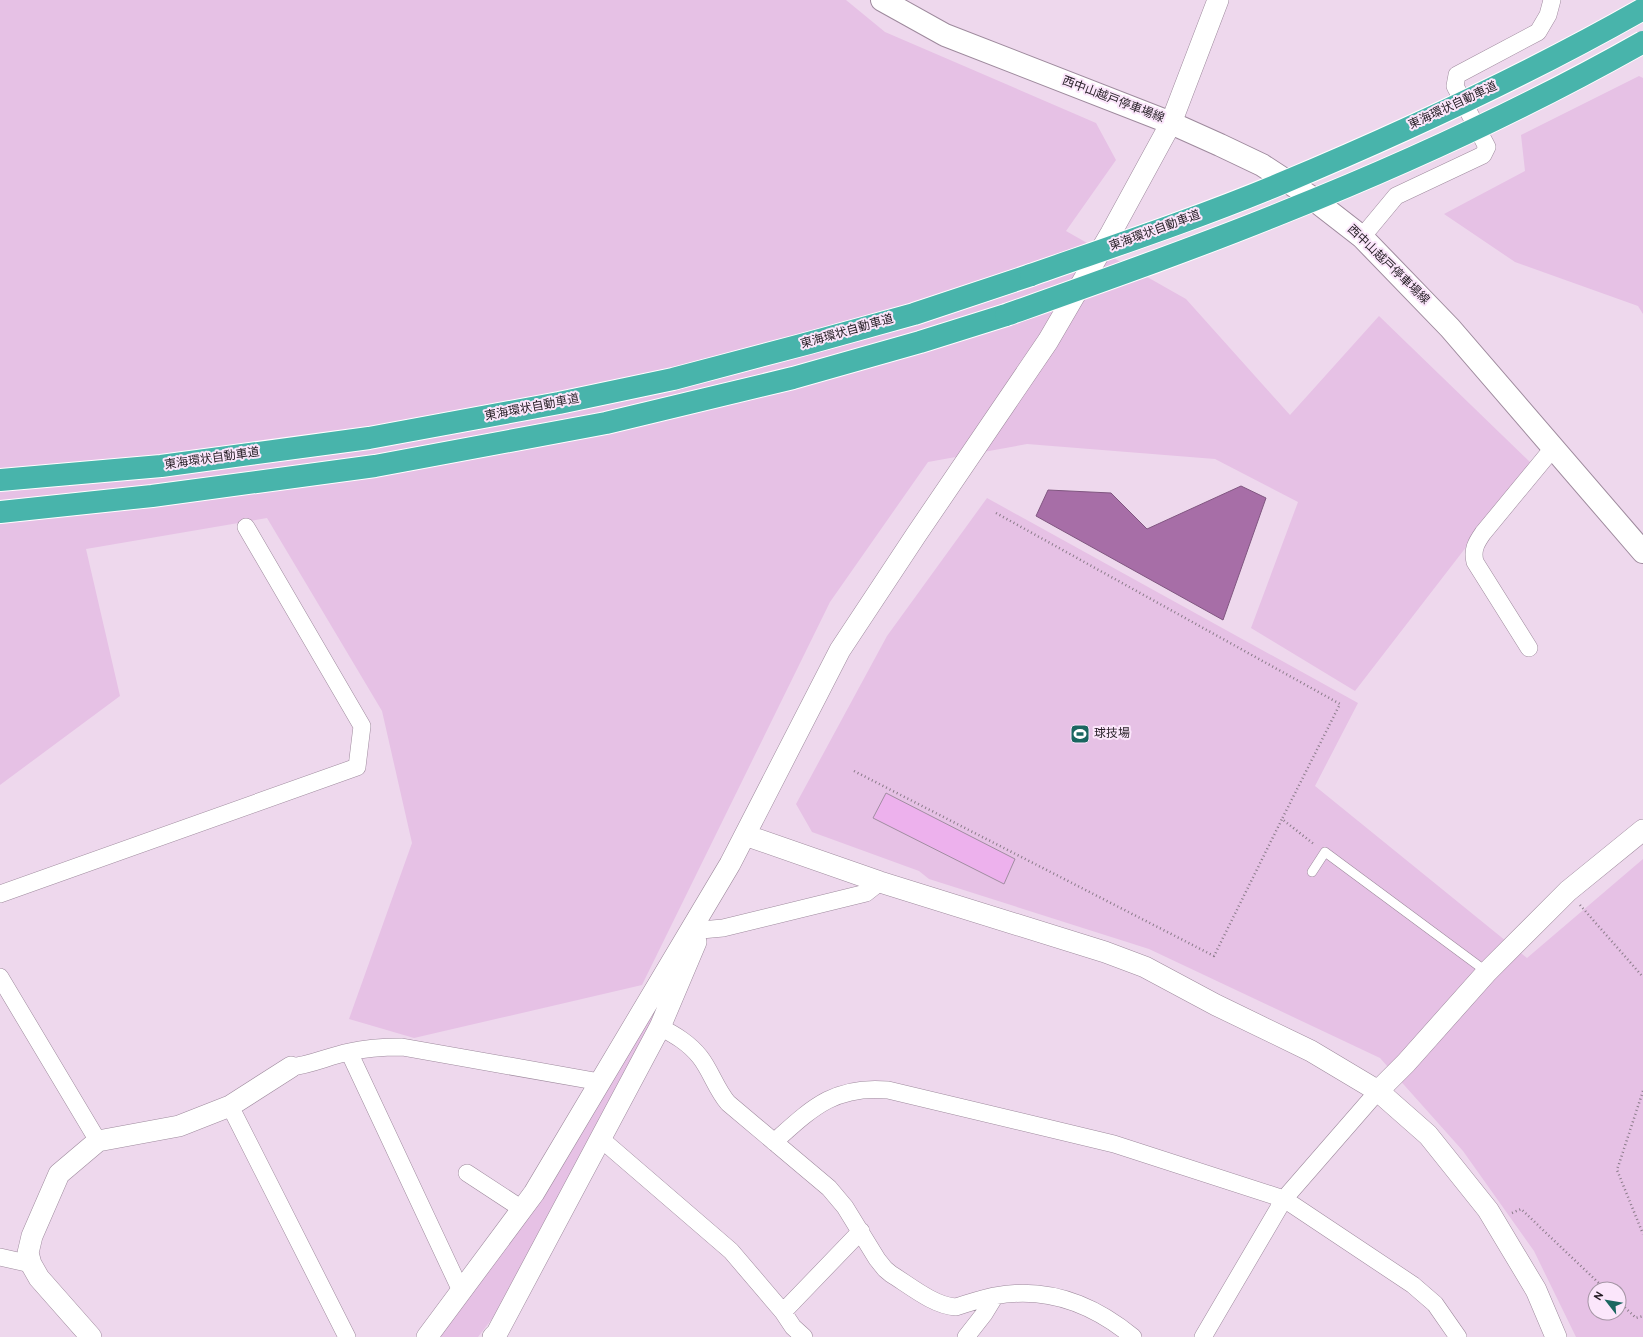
<svg xmlns="http://www.w3.org/2000/svg" width="1643" height="1337" viewBox="0 0 1643 1337" font-family="Overpass,'Noto Sans JP',sans-serif">
<rect width="100%" height="100%" fill="#eed8ed"/>
<path fill="#e6c1e5" fill-rule="evenodd" d="M 0,0 L 846,0 L 885,32 L 1096,123 L 1116,160 L 1066,231 L 1186,299 L 1290,415 L 1379,316 L 1531,463 L 1355,691 L 1251,628 L 1298,502 L 1215,459 L 1027,444 L 928,462 L 830,602 L 642,985 L 414,1038 L 349,1019 L 412,843 L 382,711 L 267,518 L 86,549 L 120,696 L 0,785 Z
M 1639,76 L 1643,78 L 1643,314 L 1638,306 L 1515,262 L 1444,214 L 1525,171 L 1521,135 Z
M 987,498 L 1358,703 L 1315,786 L 1527,958 L 1643,859 L 1643,1337 L 1576,1337 L 1534,1251 L 1463,1151 L 1380,1058 L 1149,949 L 929,879 L 919,871 L 812,832 L 796,804 L 887,636 ZM 1595,1289 L 1619,1289 L 1619,1313 L 1595,1313 Z
M 682,958 L 638,1049 L 495,1315 L 478,1337 L 435,1337 L 486,1270 L 570,1154 L 632,1043 Z"/>
<path fill="#a76ea7" stroke="#805680" d="M 1241,486 L 1266,498 L 1223,620 L 1036,516 L 1048,490 L 1111,493 L 1147,529 Z"/>
<path fill="#edb1ed" stroke="#a18da1" d="M 886,793 L 1015,859 L 1004,884 L 873,818 Z"/>
<g fill="none" stroke-linecap="round" stroke-linejoin="round">
<g stroke="#9e8a9d" stroke-width="10">
<path id="service" d="M 1312,872 L 1325,852 L 1487,972"/>
</g>
<g stroke="#9e8a9d" stroke-width="18">
<path id="minor" d="M 1362,237 L 1396,196 L 1483,155 L 1487,147 L 1455,86 L 1457,75 L 1538,32 L 1548,15 L 1552,0
M 1529,648 L 1475,562 C 1472,550 1476,543 1483,533 L 1554,447
M 0,894 L 357,767 L 362,726 L 246,527
M 701,930 L 723,928 L 866,893 L 880,882
M 0,977 L 98,1141
M 660,1027 C 675,1035 689,1043 700,1057 C 711,1071 716,1089 728,1103 L 829,1188 L 845,1207 L 877,1259 L 885,1269 L 891,1274 C 909,1285 934,1306 956,1307 C 968,1303 981,1299 994,1296 C 1047,1286 1093,1304 1133,1337
M 349,1052 L 461,1291
M 291,1067 C 311,1065 329,1056 349,1052 C 366,1048 384,1047 402,1047 L 600,1082
M 230,1106 L 347,1337
M 601,1139 L 731,1251 L 783,1312 L 793,1327 L 804,1337
M 774,1142 C 811,1109 834,1085 888,1090 L 1114,1144 L 1284,1199 L 1413,1285 L 1435,1304 L 1458,1337
M 467,1173 L 522,1209
M 0,1257 L 31,1264
M 783,1312 L 861,1231
M 966,1337 L 984,1314 L 995,1296
M 1203,1337 L 1284,1199 L 1378,1091"/>
</g>
<g stroke="#9e8a9d" stroke-width="22">
<path id="tertiary" d="M 745,835 L 880,882 L 1105,952 L 1145,967 L 1216,1005 L 1311,1051 L 1378,1091 L 1428,1135 L 1488,1210 L 1536,1290 L 1556,1337
M 1378,1091 L 1406,1063 L 1487,972 L 1568,891 L 1643,830
M 91,1337 L 39,1278 L 31,1264 L 28,1253 L 32,1236 L 59,1174 L 98,1141 L 179,1126 L 230,1106 L 291,1067
M 427,1337 L 534,1193 L 730,864 L 840,650 L 916,535 L 1048,341 L 1111,233 L 1171,123 L 1218,0
M 493,1337 L 497,1333 L 660,1027 L 696,942"/>
</g>
<g stroke="#9e8a9d" stroke-width="24">
<path id="secondary" d="M 882,0 L 945,35 L 1171,123 L 1220,145 L 1262,165 L 1308,195 L 1362,237 L 1450,328 L 1643,552"/>
</g>
<g stroke="#fff" stroke-width="24">
<path id="motorway" d="M 0,480 L 161,466 L 369,438 L 559,403 L 673,379 L 809,343 L 914,314 L 1031,275
M 0,512 L 152,496 L 375,466 L 606,423 L 793,378 L 920,342 L 1006,315"/>
</g>
<path stroke="#8a7b89" stroke-width="2.5" stroke-dasharray="1 3" stroke-linecap="butt" d="M 996,513 L 1340,704 L 1282,819
M 854,771 L 1214,956 L 1282,819 L 1315,845
M 1580,905 L 1643,977
M 1643,1091 L 1617,1170 L 1643,1234
M 1512,1213 L 1521,1209 L 1605,1289
M 1619,1302 L 1636,1318 L 1643,1316"/>
<use href="#service" stroke="#fff" stroke-width="9"/>
<use href="#minor" stroke="#fff" stroke-width="17"/>
<use href="#tertiary" stroke="#fff" stroke-width="21"/>
<use href="#secondary" stroke="#fff" stroke-width="22"/>
<use href="#motorway" stroke="#48b4ab" stroke-width="22"/>
<g stroke="#fff" stroke-width="24" stroke-linecap="butt">
<path id="motorway-bridge" d="M 1031,275 C 1114,246 1198,218 1280,184 C 1404,132 1527,75 1643,9
M 1006,315 C 1099,282 1193,249 1284,212 C 1407,163 1528,107 1643,42"/>
</g>
<use href="#motorway-bridge" stroke="#48b4ab" stroke-width="22"/>
</g>
<defs>
<g id="stadium-square" transform="scale(1)"><rect x="-9" y="-9" width="18" height="18" rx="4" fill="#1a6660" stroke="#fbe6fb"/><path d="M0-5a6.5 5 0 1 0 0 10a6.5 5 0 1 0 0-10ZM-3.5-1.8h7v3.6h-7Z" fill="#fff"/></g>
</defs>
<g fill-rule="evenodd">
<use href="#stadium-square" x="1080" y="734"/>
</g>
<g text-anchor="middle" dominant-baseline="central" stroke-width="4" stroke-linejoin="round" paint-order="stroke">
<g font-size="12" fill="#241d24" stroke="#fbe6fb">
<text transform="translate(1113 100) rotate(21)">西中山越戸停車場線</text>
<text transform="translate(1453 106) rotate(-25)">東海環状自動車道</text>
<text transform="translate(1155 231) rotate(-20)">東海環状自動車道</text>
<text transform="translate(1388 265) rotate(44)">西中山越戸停車場線</text>
<text transform="translate(847 332) rotate(-16)">東海環状自動車道</text>
<text transform="translate(532 408) rotate(-11)">東海環状自動車道</text>
<text transform="translate(212 459) rotate(-8)">東海環状自動車道</text>
</g>
<g font-size="12" fill="#241d24" stroke="#fbe6fb" text-anchor="start">
<text x="1094" y="734">球技場</text>
</g>
</g>
<g transform="translate(1607 1301) rotate(301)"><circle r="19" fill="#fbe6fb" stroke="#a596a5"/>
<path d="M0-3L7 15L0 10L-7 15Z" fill="#1a6660"/>
<text y="-6" font-size="11" font-weight="bold" text-anchor="middle" fill="#241d24">N</text>
</g>
</svg>
